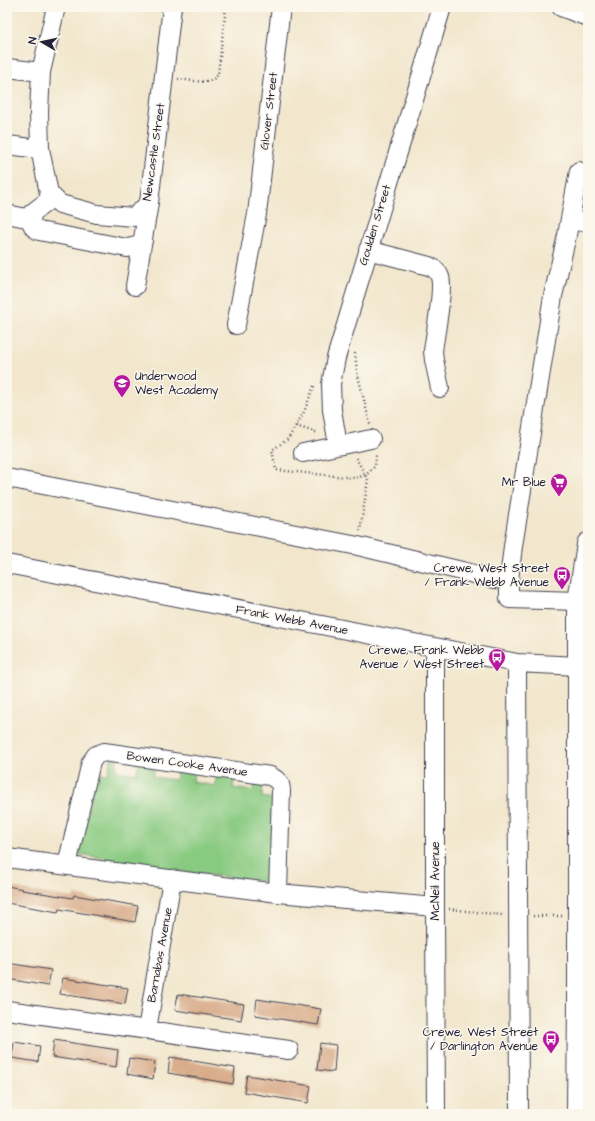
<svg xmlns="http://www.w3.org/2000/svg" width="595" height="1121" viewBox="0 0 595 1121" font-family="'Architects Daughter',sans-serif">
<rect width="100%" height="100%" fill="#fbf7ec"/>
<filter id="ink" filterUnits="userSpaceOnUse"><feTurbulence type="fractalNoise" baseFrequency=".025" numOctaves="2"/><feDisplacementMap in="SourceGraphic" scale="8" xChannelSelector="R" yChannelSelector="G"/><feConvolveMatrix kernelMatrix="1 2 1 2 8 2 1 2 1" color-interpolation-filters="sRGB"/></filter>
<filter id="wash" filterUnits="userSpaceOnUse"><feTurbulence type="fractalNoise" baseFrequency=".012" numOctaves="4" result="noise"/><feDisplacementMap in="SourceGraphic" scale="16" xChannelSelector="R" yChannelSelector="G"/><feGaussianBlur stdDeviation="0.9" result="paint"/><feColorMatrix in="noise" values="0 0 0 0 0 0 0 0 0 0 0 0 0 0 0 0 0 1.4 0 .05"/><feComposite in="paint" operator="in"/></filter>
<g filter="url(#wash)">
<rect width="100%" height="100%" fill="#f2e7cd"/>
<path fill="#89ca81" stroke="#56765e" d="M 111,758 L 117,759 L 116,771 L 136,774 L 139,762 L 155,765 L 153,777 L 175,780 L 177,767 L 194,769 L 193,782 L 215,786 L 217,773 L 235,775 L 233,788 L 253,791 L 256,778 L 263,780 L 262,797 L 274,799 L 274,883 L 169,870 L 79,854 L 96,773 L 108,774 Z"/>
<g id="blocks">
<path fill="#d7a986" d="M 7,886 L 23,889 L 22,890 L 73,898 L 74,895 L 138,906 L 135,922 L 59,909 L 58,912 L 7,903 Z
M 7,963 L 51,970 L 48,986 L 7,979 Z
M 63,978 L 128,988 L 125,1004 L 60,994 Z
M 178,994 L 244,1004 L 241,1020 L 175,1010 Z
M 257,999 L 321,1009 L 318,1025 L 255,1015 Z
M 54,1040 L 118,1050 L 116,1067 L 52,1057 Z
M 14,1042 L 40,1046 L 38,1062 L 12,1058 Z
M 320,1043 L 336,1045 L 334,1072 L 317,1070 Z
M 170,1057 L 235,1068 L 233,1084 L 168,1073 Z
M 129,1058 L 155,1062 L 153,1079 L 127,1074 Z
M 247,1075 L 311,1086 L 308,1103 L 244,1092 Z"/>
</g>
</g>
<g filter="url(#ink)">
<use href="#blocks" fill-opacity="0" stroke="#414051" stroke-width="1"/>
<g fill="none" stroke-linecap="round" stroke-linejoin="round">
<g stroke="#414051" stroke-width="20">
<path id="minor" d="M 56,7 L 41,72 L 39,112 L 40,149 L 49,193 L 60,204 L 97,214 L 134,217 L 149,203 L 172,7
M 561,7 L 588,17
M 7,68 L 41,72
M 7,145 L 40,149
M 579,171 L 567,235 L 553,296 L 513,546 L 509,580 L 509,599 L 579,601
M 53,197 L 32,213 L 31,222 L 34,228 L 39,231 L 127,248 L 137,246 L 143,241
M 7,214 L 31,219
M 570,220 L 588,223
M 368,250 L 429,266 C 434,268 438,271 440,277 C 444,289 435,335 433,351 L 434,360 L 440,388
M 135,286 L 149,203
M 236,325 L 257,214 L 281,7
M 338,445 L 332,410 L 331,384 L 336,358 L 442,7
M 303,453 L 371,439
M 7,478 L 358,546 L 495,579 L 509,580
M 7,564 L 517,663 L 579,666
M 435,647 L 435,907 L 436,1114
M 517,663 L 519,1114
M 7,858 L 278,893 L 435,907
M 67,865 L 91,762 L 96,755 L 104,752 L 270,776 C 278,780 281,783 281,791 L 278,893
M 7,1010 L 289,1050
M 147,1030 L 172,879"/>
</g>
<g stroke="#414051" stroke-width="24">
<path id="major" d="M 578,1114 L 579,999 L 579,601 L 588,544"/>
</g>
<path stroke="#414051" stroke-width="2.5" stroke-dasharray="1 3" stroke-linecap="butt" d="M 178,79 C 190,80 212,86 218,74 L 226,7
M 355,353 L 357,372 L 370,424
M 314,386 L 304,412 L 288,439 L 272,450 L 276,470 L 356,478 L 366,475 L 375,466 L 376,454
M 296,426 L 318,433
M 356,458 L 368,480 L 360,531
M 586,527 L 588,515
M 449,909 L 502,915
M 533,916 L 562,916"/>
<use href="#minor" stroke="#fff" stroke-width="18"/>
<use href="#major" stroke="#fff" stroke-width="22"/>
</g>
</g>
<defs>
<g id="school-pin" transform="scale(0.9)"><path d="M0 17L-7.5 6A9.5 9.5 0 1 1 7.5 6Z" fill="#b5179e" stroke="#fbf7ec"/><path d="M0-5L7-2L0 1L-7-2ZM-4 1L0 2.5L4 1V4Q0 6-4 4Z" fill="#fff"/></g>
<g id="supermarket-pin" transform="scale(0.9)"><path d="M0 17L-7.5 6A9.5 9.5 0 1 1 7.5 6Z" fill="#b5179e" stroke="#fbf7ec"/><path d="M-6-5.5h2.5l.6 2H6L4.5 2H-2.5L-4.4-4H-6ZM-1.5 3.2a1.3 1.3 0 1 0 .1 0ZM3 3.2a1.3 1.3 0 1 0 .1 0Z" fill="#fff"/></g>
<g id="bus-pin" transform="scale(0.9)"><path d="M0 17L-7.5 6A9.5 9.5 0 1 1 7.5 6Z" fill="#b5179e" stroke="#fbf7ec"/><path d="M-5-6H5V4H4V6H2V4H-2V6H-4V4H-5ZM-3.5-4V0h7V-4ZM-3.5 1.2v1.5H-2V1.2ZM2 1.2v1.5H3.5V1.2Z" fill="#fff"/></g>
</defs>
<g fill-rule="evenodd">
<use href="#school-pin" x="122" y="383"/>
<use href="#supermarket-pin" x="559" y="482"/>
<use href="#bus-pin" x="562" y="575"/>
<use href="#bus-pin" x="497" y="657"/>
<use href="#bus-pin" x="551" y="1039"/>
</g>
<g text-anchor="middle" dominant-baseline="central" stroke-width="3" stroke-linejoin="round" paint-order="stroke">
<g font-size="12" fill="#22223b" stroke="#fbf7ec">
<text transform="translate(269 111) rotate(-83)">Glover Street</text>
<text transform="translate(154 152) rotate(-82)">Newcastle Street</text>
<text transform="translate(375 225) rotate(-73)">Goulden Street</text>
<text transform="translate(292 620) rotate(11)">Frank Webb Avenue</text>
<text transform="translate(187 764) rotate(8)">Bowen Cooke Avenue</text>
<text transform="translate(435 881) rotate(-90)">McNeil Avenue</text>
<text transform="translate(160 955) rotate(-80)">Barnabas Avenue</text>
</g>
<g font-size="12" fill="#22223b" stroke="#fbf7ec" text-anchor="end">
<text x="135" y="376" text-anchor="start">Underwood<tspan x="135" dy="14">West Academy</tspan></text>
<text x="546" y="482">Mr Blue</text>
<text x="549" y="568">Crewe, West Street<tspan x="549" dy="14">/ Frank Webb Avenue</tspan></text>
<text x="484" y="650">Crewe, Frank Webb<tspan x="484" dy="14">Avenue / West Street</tspan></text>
<text x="538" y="1032">Crewe, West Street<tspan x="538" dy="14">/ Darlington Avenue</tspan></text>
</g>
</g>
<rect width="595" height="1121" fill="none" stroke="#fbf7ec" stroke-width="24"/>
<g transform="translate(42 42) rotate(279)" stroke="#fbf7ec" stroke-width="3" paint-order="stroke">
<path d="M0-3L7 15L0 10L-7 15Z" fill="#22223b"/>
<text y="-6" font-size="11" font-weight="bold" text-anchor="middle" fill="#22223b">N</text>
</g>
</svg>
